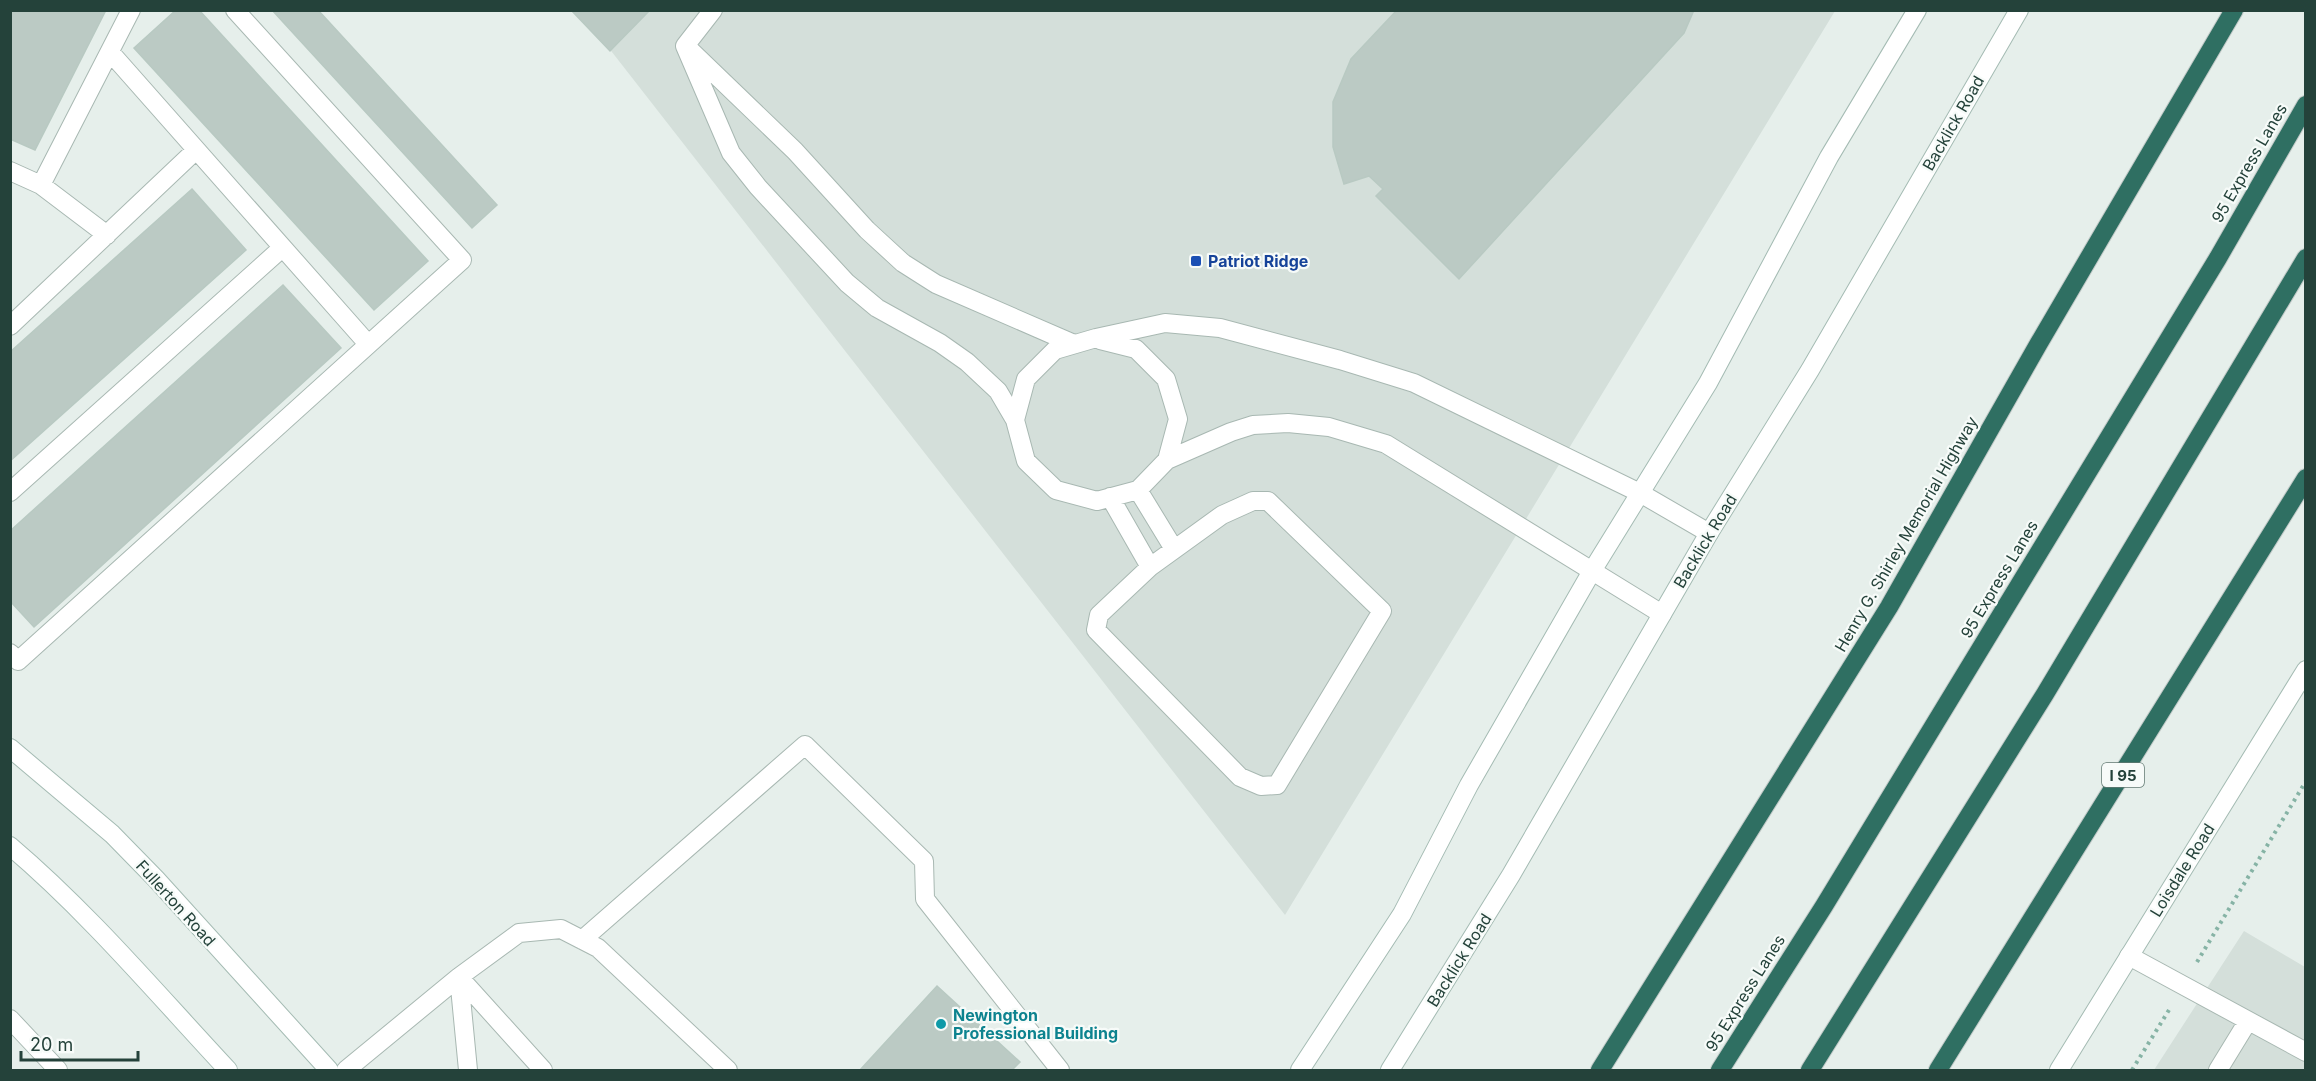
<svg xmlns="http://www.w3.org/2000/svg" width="2316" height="1081" viewBox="0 0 2316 1081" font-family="Inter,sans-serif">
<rect width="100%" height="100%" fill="#e6efeb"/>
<path fill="#d4dfda" d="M 580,11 L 1835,11 L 1285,915 Z
M 2244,931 L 2305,967 L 2305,1070 L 2154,1070 Z"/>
<path fill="#bbcac4" stroke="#b8c9c2" stroke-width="1.5" d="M 10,10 L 106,10 L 35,150 L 10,139 Z
M 176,10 L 199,10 L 428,261 L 374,310 L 134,48 Z
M 272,10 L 318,10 L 497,205 L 472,228 Z
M 571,10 L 650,10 L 610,51 Z
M 1397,10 L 1694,10 L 1684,33 L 1459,279 L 1376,196 L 1383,189 L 1369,176 L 1344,184 L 1333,147 L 1333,102 L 1351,59 Z
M 192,189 L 246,250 L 10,461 L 10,352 Z
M 283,285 L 341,348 L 34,627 L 10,601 L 10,531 Z
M 937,986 L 1020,1062 L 1012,1070 L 860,1070 Z"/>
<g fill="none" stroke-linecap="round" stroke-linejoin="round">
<g stroke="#a8b8b2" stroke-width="20">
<path id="lane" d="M 685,46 L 731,153 L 758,187 L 847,283 L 877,308 L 940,343 L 967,362 L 998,391 L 1015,420
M 685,46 L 713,10
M 691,51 L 795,151 L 867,230 L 903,263 L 936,284 L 1074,344
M 110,52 L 368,344
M 10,171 L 41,185 L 107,235
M 41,185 L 131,10
M 10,326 L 196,150
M 1100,340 L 1136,349 L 1166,379 L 1178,419 L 1167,460
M 1138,490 L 1174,549
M 10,492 L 282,248
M 1110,497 L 1150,567
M 1253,501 L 1268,501 L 1382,611 L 1277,785 L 1261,786 L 1240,777 L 1096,630 L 1099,615 L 1150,567 L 1222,515 Z
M 1662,614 L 1386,444 L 1329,427 L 1288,423 L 1253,425 L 1231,432 L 1167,460 L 1138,490 L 1097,501 L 1056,490 L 1026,461 L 1015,420 L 1026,379 L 1055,350 L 1096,338 L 1165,323 L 1220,328 L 1340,360 L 1414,383 L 1640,493 L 1709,533
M 10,653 L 18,661 L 462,260 L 235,10
M 582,940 L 805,745 L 924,861 L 925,899 L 1060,1070
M 2129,956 L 2306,1052
M 459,977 L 543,1070
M 459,977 L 468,1070
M 10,1019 L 58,1070
M 346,1070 L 459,977 L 519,933 L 561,929 L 598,948 L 728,1070
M 2218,1070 L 2248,1021"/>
</g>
<g stroke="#a4bbb3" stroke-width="20">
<path id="secondary" d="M 10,748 L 112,834 L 156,879 L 329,1070
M 10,846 C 90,914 157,994 228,1070
M 1300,1070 L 1402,914 L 1469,785 L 1592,571 L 1708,383 L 1829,157 L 1917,10
M 1390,1070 L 1511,875 L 1709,533 L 1810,370 L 2019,10
M 2059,1070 L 2306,670"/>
</g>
<g stroke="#c2cac8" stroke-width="20">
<path id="highway" d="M 1600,1070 L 1889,607 L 2039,343 L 2234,10
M 1720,1070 L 1824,906 L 2218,258 L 2306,105
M 1810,1070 L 2045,694 L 2306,258
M 1938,1070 L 2306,478"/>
</g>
<path stroke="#86b3a5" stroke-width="4" stroke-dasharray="3 4.5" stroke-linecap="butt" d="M 2197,962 L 2306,781
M 2132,1070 L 2169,1010"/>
<use href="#lane" stroke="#fff" stroke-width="18"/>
<use href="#secondary" stroke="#fff" stroke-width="18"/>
<use href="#highway" stroke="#2f6f62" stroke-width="18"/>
</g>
<rect fill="#1a4fb4" stroke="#f7fbf9" stroke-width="2" x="1190" y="255" width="12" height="12" rx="3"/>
<circle fill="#0f9aa8" stroke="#f7fbf9" stroke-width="2" cx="941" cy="1024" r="6"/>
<g text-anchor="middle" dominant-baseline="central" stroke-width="4.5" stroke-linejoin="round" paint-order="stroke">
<rect fill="#f7fbf9" stroke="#637a73" stroke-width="1.5" x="2102" y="763" width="42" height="24" rx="4.5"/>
<g font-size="15" font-weight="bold" fill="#24423a">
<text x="2123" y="775">I 95</text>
</g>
<g font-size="16" fill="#24423a" stroke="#f7fbf9">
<text transform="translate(1953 123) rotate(-60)">Backlick Road</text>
<text transform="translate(2249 163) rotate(-60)">95 Express Lanes</text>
<text transform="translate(1906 534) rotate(-60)">Henry G. Shirley Memorial Highway</text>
<text transform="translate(1705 541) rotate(-59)">Backlick Road</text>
<text transform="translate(1999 579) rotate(-59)">95 Express Lanes</text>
<text transform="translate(2182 870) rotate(-58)">Loisdale Road</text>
<text transform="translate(176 903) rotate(48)">Fullerton Road</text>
<text transform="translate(1459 960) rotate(-58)">Backlick Road</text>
<text transform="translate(1745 993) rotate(-58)">95 Express Lanes</text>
</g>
<g font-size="16" font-weight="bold" fill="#164399" stroke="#f7fbf9" text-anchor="start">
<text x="1208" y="261">Patriot Ridge</text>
</g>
<g font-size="16" font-weight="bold" fill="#0d838f" stroke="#f7fbf9" text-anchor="start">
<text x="953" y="1015">Newington<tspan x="953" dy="18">Professional Building</tspan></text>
</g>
</g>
<rect width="2316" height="1081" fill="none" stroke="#24423a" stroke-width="24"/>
<path d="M21 1051v9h117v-9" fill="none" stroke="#24423a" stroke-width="3"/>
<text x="30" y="1051" font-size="18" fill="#24423a" stroke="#f7fbf9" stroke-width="4.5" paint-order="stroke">20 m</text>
</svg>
